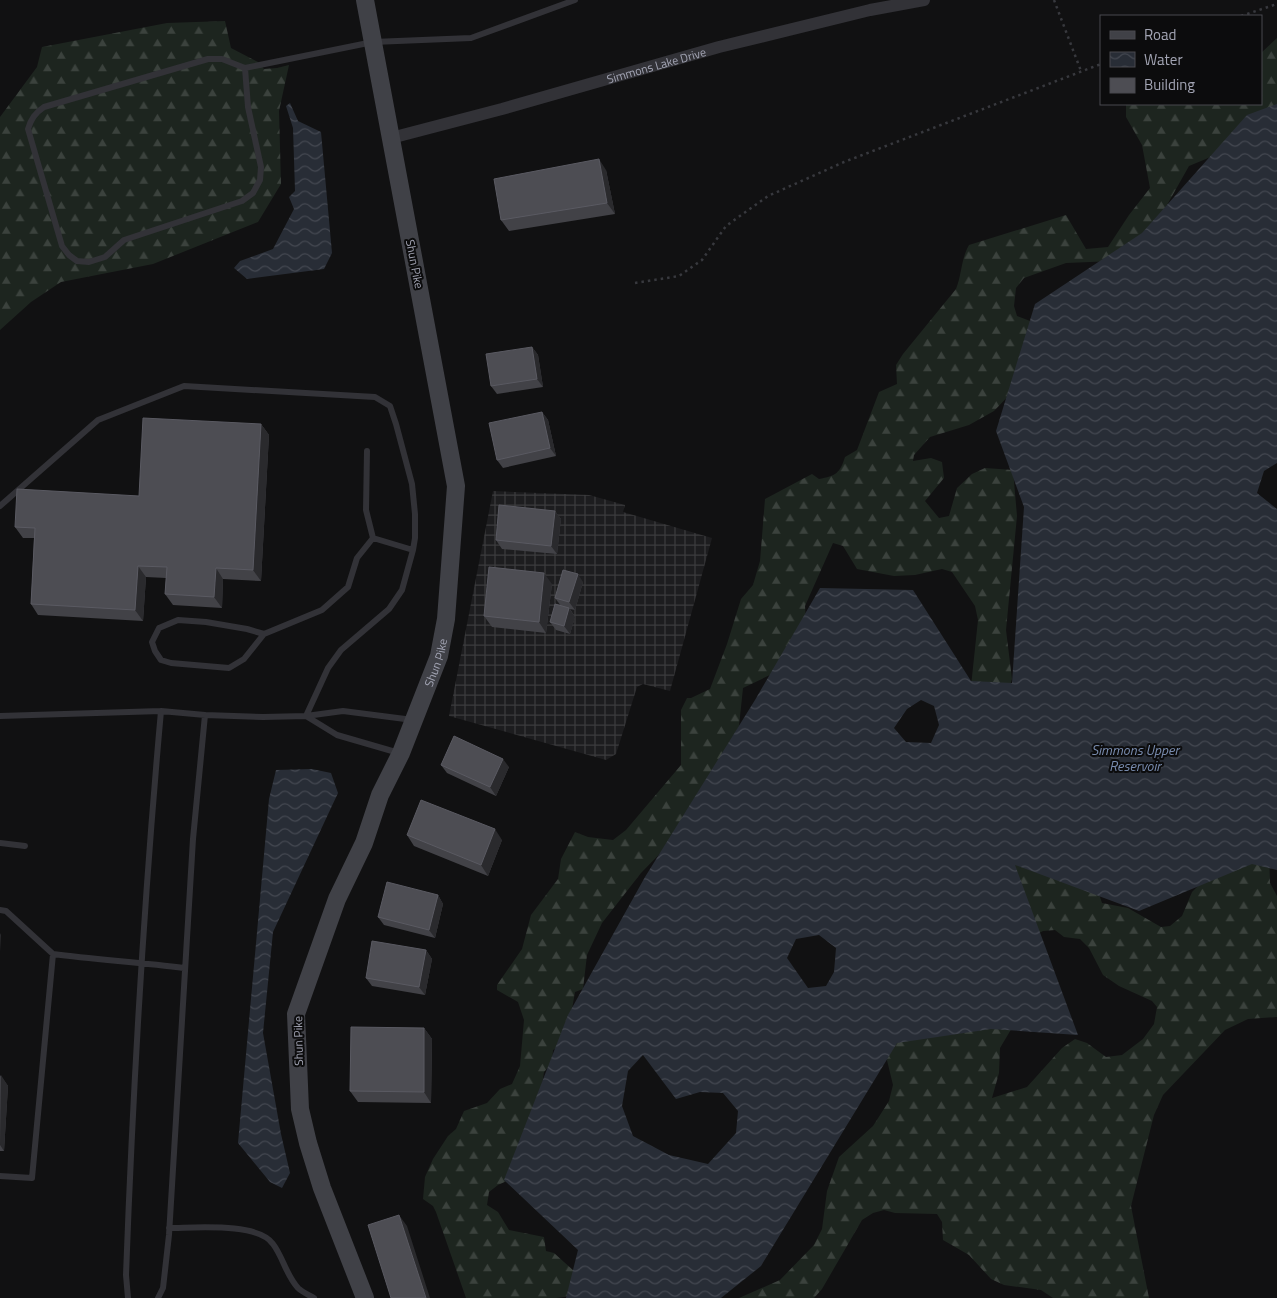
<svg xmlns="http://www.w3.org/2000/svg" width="1277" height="1298" viewBox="0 0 1277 1298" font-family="'Titillium Web',sans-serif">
<defs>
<pattern id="industrial-grid" width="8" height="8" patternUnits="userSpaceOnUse" patternTransform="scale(1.25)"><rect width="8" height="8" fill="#1d1d1f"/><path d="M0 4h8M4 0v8" fill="none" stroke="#3b3b3d"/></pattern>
<pattern id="forest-firs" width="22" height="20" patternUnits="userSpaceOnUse" patternTransform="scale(1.25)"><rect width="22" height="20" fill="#1d251f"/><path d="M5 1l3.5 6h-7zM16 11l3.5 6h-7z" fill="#3b423d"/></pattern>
<pattern id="water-waves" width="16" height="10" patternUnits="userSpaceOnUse" patternTransform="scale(1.25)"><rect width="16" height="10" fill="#282d36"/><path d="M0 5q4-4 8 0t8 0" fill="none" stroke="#444851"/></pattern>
</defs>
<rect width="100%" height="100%" fill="#111112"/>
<path fill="url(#industrial-grid)" d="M 493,491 L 589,495 L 625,505 L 623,512 L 712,538 L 670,691 L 643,684 L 637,687 L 616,754 L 606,760 L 449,716 Z"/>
<path fill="url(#forest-firs)" d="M 225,21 L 231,48 L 258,62 L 264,69 L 277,68 L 289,65 L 279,111 L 281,184 L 258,222 L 153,264 L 61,282 L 31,302 L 0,330 L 0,117 L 37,67 L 42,47 L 167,23 Z
M 1277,38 L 1277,121 L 1225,151 L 1189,166 L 1154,228 L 1114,261 L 1066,263 L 1024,278 L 1016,288 L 1014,306 L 1017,316 L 1038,324 L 1014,390 L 994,411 L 969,425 L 930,437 L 914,455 L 913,461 L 931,458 L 942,462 L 944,478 L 925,501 L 939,518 L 949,516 L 957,488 L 972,474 L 985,468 L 1013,470 L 1017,516 L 1006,630 L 1012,679 L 1006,697 L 970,696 L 978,620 L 975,606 L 952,572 L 942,569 L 915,575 L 894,576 L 857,569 L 843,546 L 833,543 L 805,606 L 807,634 L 797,662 L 743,688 L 739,726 L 675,838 L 641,873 L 602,923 L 587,955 L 583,989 L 575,992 L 566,1043 L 553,1050 L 552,1063 L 544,1072 L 529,1171 L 498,1185 L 489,1192 L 487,1205 L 498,1212 L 509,1230 L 544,1237 L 546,1251 L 554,1253 L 574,1271 L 613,1291 L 556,1298 L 466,1298 L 436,1212 L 433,1206 L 423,1199 L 425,1177 L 433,1159 L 448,1136 L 456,1129 L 464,1111 L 487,1103 L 500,1089 L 512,1084 L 520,1066 L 524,1020 L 518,1002 L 497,990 L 497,985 L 522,949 L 531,915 L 558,879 L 561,859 L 575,832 L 588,837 L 613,840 L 626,830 L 681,765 L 681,710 L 687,698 L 691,698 L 710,689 L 727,644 L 741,599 L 753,585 L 760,561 L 765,499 L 812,474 L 819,479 C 836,476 840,473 845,457 L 857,450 L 879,392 L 897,384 L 896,365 L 903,354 L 956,289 C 962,274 961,259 969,245 L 1066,215 L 1086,249 L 1108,247 L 1129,215 L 1150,188 L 1142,145 L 1126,117 L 1126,104 L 1261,104 L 1261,53 Z
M 1024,844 L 1093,876 L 1102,903 L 1128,908 L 1161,927 L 1170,926 L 1182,916 L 1192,892 L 1208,876 L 1269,851 L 1270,883 L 1277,896 L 1277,1017 L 1248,1019 L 1225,1030 L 1163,1095 L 1154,1115 L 1131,1206 L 1149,1298 L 1053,1298 L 1041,1290 L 1004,1285 L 991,1279 L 969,1255 L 943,1240 L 942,1222 L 937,1214 L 895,1213 L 884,1210 L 873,1213 L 862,1220 L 822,1289 L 814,1298 L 739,1298 L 780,1280 L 814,1245 L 822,1229 L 827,1191 L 839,1157 L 873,1126 L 889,1101 L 893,1085 L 886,1056 L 897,1035 L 1025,1006 L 1000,1048 L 999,1073 L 992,1098 L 1027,1087 L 1062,1048 L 1075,1039 L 1087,1043 L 1106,1057 L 1122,1055 L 1143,1039 L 1154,1024 L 1157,1007 L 1152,1001 L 1119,986 L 1103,975 L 1089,948 L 1080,939 L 1064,937 L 1055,930 L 1043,931 L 1033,936 L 1014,866 Z"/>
<path fill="url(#water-waves)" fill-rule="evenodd" d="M 290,103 L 298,121 L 321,132 L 332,253 L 324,269 L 247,279 L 234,268 L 240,261 L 273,249 L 294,209 L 289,197 L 295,191 L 293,128 L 286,106 Z
M 1277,104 L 1277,463 L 1264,471 L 1257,493 L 1277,509 L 1277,870 L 1252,864 L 1139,911 L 1015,865 L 1078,1035 L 991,1029 L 897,1043 L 761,1266 L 721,1298 L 566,1298 L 578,1250 L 504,1180 L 568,1015 L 645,877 L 755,700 L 820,588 L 913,590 L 971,681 L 1012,683 L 1024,507 L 996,431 L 1035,304 L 1142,233 L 1247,115 ZM 921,700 L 934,706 L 939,725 L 931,743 L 906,742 L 894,728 L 907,709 ZM 819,935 L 836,948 L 834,972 L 826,986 L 808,988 L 787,958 L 796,939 ZM 643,1055 L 676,1099 L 700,1092 L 723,1093 L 738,1111 L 736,1133 L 708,1164 L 669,1155 L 633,1136 L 622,1106 L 628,1071 Z
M 312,769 L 331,773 L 338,793 L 273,932 L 263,1033 L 281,1134 L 290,1173 L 282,1188 L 270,1182 L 238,1143 L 269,799 L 276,770 Z"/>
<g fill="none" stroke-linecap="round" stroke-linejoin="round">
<path stroke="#38393e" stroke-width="2.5" stroke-dasharray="2.5 4" stroke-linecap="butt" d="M 1054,0 L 1081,71
M 1241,16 L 1277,4
M 635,283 L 679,276 L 702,260 L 726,226 L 768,196 L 844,162 L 1101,64"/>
<path stroke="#323237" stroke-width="6" d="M 245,68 L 248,107 L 261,167 L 260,180 L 253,193 L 242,201 L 124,240 L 105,257 L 89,262 L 77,261 L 69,255 L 62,246 L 28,129 C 31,119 35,113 44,107 L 208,59 L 222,59 L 245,68 L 373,42 L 471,38 L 575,0
M 367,451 L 366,510 L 373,538
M 0,506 L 98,420 L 184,386 L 375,397 L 390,406 L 396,424 L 412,484 L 415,514 L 415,538 L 413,550 L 402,590 L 389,609 L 341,650 L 328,668 L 306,716
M 264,634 L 247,629 L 206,622 L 178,620 L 159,628 L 152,642 L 155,651 L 161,660 L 171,663 L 229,668 L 244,659 L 264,634 L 322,610 L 348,587 L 357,558 L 373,538 L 413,550
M 0,716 L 161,711 L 205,715 L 263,717 L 306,716 L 343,711 L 413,720
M 306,716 L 337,735 L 399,753
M 0,843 L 25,846
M 0,910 L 6,911 L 53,954 L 32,1178 L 0,1176
M 53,954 C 97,960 141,962 184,968
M 169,1228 C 194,1228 258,1222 273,1244 C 283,1257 286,1275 298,1288 C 302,1292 309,1295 314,1298
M 128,1298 L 126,1275 C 133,1086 144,899 161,711
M 158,1298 L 163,1288 L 169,1235 L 193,839 L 205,715"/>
<path stroke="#323237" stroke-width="12" id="s1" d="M 391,138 L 502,109 L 719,47 L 870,10 L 924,0"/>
<path stroke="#404147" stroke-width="18" id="s2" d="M 365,1298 L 322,1188 L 308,1143 L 300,1109 L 296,1014 L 337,899 L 364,843 L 380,795 L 401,753 L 439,656 L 446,619 L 456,486 L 365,0"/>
</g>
<path fill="#424247" d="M 606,170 L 615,214 L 509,231 L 501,220 Z
M 532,347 L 538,355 L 543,387 L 497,394 L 491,386 Z
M 542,412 L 548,420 L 556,456 L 503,468 L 497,460 Z
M 261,424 L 269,435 L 261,581 L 223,579 L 222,608 L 173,605 L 165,594 L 166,578 L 146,577 L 143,621 L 38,615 L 31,604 L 34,538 L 23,538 L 15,527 L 139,496 Z
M 555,511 L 561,519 L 557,554 L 502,549 L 496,540 Z
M 583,582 L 575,610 L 570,609 L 575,617 L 570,634 L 556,630 L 550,622 L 561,606 L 555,598 Z
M 552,584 L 546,633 L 492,627 L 484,616 Z
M 441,765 L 509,767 L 496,796 L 447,773 Z
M 407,835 L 502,840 L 488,876 L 414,846 Z
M 438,895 L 443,904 L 435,938 L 384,925 L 378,917 Z
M 426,950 L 432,959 L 425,995 L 372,986 L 366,978 Z
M 424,1028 L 432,1039 L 431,1103 L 358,1102 L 350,1091 Z
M 0,1075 L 8,1086 L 4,1151 L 0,1151 Z"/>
<path fill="#2a2a2d" d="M 599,159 L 606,170 L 615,214 L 607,203 Z
M 532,347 L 538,355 L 543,387 L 537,379 Z
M 542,412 L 548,420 L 556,456 L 550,448 Z
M 261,424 L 269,435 L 261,581 L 253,570 Z
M 555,511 L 561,519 L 557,554 L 551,546 Z
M 138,566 L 146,577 L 143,621 L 135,610 Z
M 216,568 L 223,579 L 222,608 L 214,597 Z
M 544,573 L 552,584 L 546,633 L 539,622 Z
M 578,574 L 583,582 L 575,610 L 569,602 Z
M 569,608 L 575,617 L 570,634 L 564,626 Z
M 503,759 L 509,767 L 496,796 L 490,787 Z
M 495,829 L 502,840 L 488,876 L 481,865 Z
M 438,895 L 443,904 L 435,938 L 429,930 Z
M 0,933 L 1,935 L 0,952 Z
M 426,950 L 432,959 L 425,995 L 419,987 Z
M 424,1028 L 432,1039 L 431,1103 L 424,1092 Z
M 1,1075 L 8,1086 L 4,1151 L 0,1145 Z
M 399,1215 L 407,1226 L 430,1298 L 426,1298 Z"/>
<path fill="#4d4d53" stroke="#5a5a62" d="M 599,159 L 607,203 L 501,220 L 494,179 Z
M 532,347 L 537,379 L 491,386 L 486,354 Z
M 542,412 L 550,448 L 497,460 L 489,423 Z
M 143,418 L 261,424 L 253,570 L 216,568 L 214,597 L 165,594 L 167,567 L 138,566 L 135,610 L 31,604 L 35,528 L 15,527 L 17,489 L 139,496 Z
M 499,505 L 555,511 L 551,546 L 496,540 Z
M 489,567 L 544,573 L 539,622 L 484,616 Z
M 563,570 L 578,574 L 569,602 L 555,598 Z
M 555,604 L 569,608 L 564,626 L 550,622 Z
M 454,736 L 503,759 L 490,787 L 441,765 Z
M 421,800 L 495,829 L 481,865 L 407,835 Z
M 387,882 L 438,895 L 429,930 L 378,917 Z
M 372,941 L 426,950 L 419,987 L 366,978 Z
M 351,1027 L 424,1028 L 424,1092 L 350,1091 Z
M 399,1215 L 426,1298 L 391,1298 L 368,1225 Z"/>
<g text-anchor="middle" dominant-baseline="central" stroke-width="4" stroke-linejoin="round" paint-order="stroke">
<g font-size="12" fill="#a2a4b3" stroke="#0c0c0d">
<text stroke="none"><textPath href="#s1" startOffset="275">Simmons Lake Drive</textPath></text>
<text transform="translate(415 264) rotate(79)">Shun Pike</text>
<text stroke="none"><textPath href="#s2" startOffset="674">Shun Pike</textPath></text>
<text transform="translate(298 1041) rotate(-91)">Shun Pike</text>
</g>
<g font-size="14" font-style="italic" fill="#798caf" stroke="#0c0c0d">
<text x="1135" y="749">Simmons Upper<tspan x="1135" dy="16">Reservoir</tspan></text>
</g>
</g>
<rect x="1100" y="15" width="162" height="90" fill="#0c0c0d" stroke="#48494f"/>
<rect x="1110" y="31" width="25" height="8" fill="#404147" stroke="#48494f"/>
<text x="1144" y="40" font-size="15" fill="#a2a4b3">Road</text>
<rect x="1110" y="52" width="25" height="15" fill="url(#water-waves)" stroke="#48494f"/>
<text x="1144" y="65" font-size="15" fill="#a2a4b3">Water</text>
<rect x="1110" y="78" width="25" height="15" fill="#4d4d53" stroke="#48494f"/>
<text x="1144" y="90" font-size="15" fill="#a2a4b3">Building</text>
</svg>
